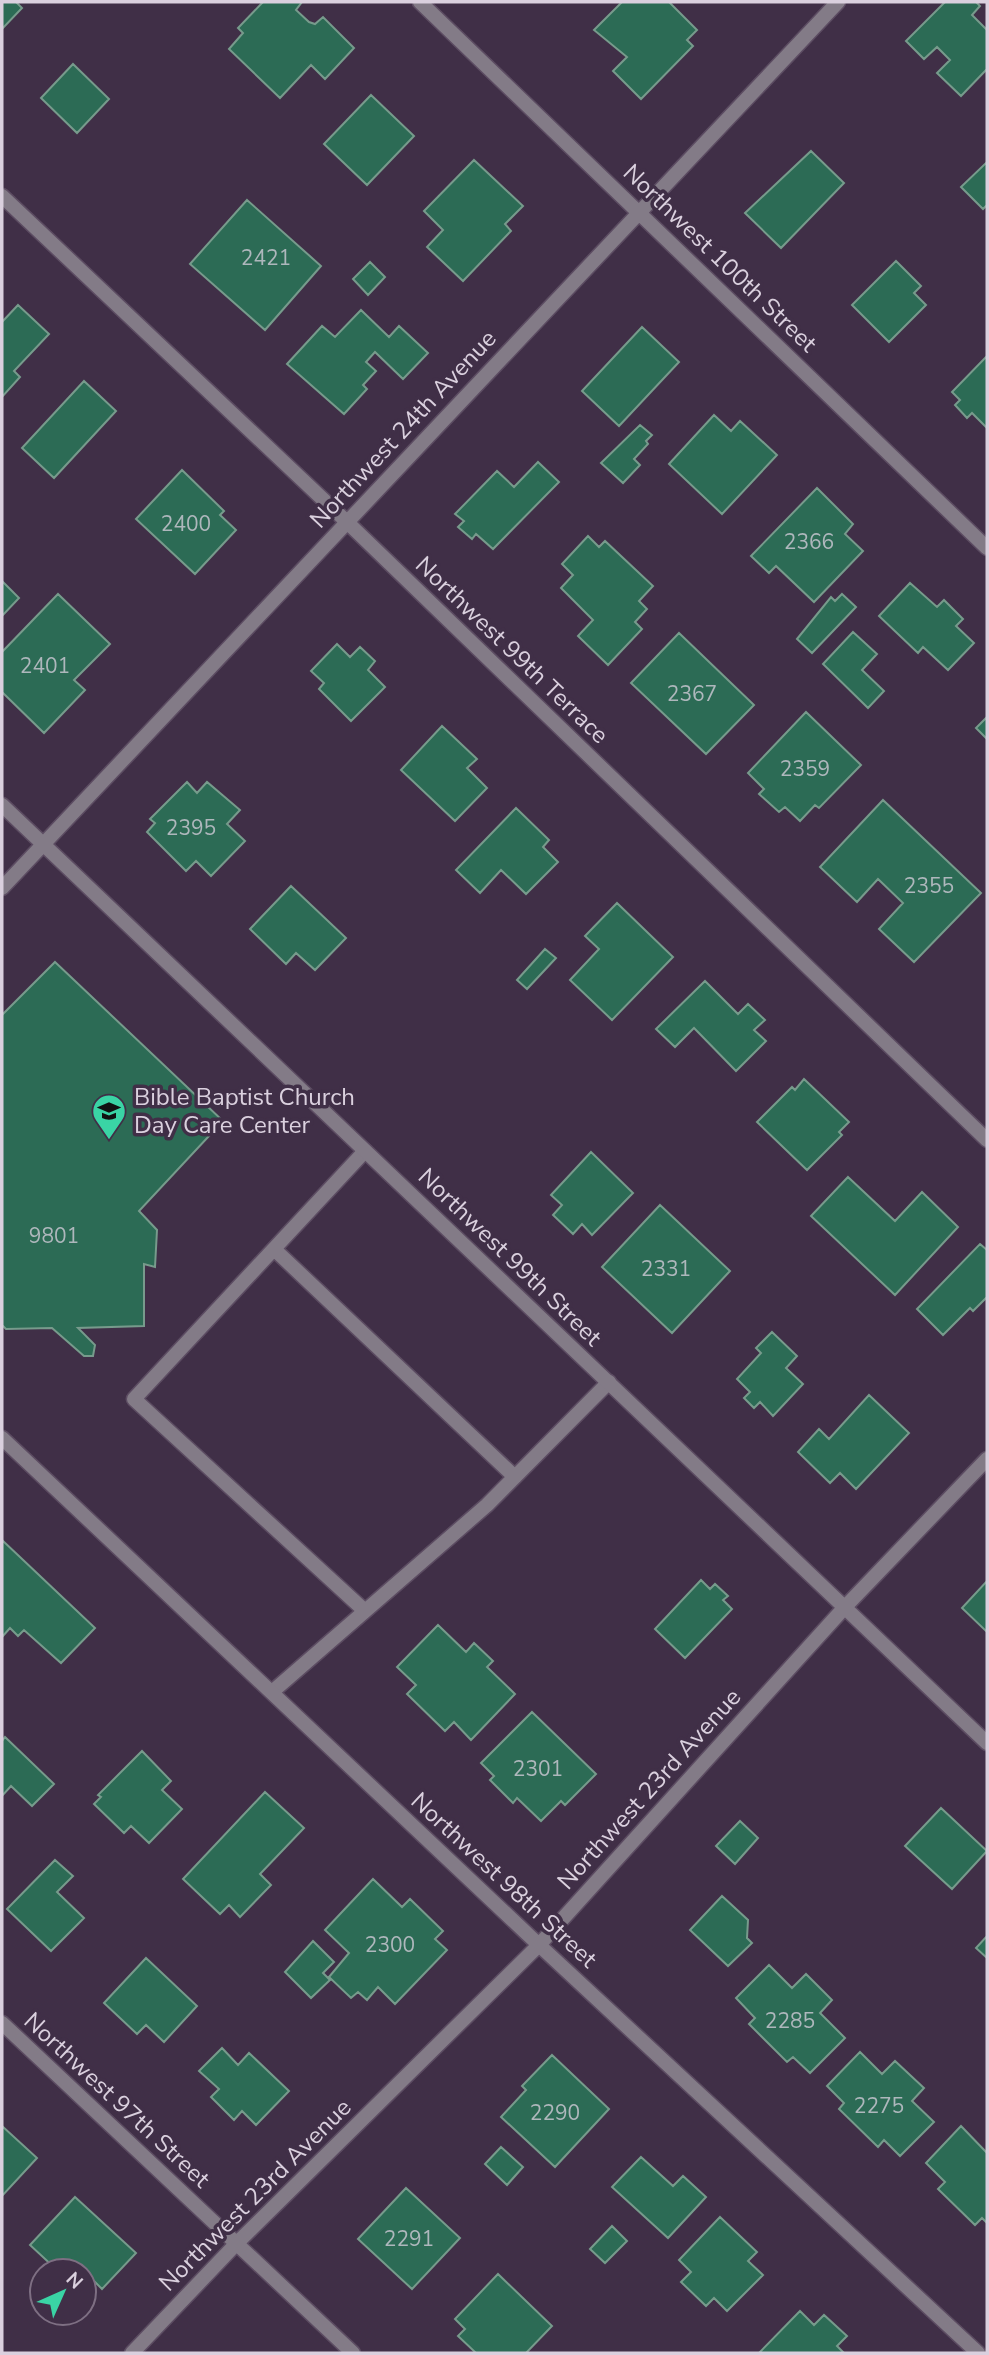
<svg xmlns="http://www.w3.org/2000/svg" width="989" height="2355" viewBox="0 0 989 2355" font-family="'Nunito Sans',sans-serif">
<rect width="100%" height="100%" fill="#402f47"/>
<path fill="#2c6b55" stroke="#779b8c" stroke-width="2" d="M 2,2 L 16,2 L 22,8 L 2,29 Z
M 263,2 L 302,2 L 296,10 L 309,22 L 315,24 L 323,17 L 354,48 L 325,79 L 311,65 L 280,98 L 229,49 L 243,33 L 238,28 Z
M 622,2 L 669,2 L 697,30 L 687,40 L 693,46 L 641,99 L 613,71 L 627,57 L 594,30 Z
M 945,2 L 976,2 L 980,6 L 972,15 L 987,30 L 987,69 L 961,96 L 937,73 L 950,60 L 937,47 L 924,59 L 906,41 Z
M 73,64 L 109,99 L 77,133 L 41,98 Z
M 371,95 L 414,136 L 367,185 L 324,144 Z
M 811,151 L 844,183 L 781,248 L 745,213 Z
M 474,160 L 523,206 L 505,224 L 511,231 L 463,281 L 427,247 L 443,230 L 424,211 Z
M 987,162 L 987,205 L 983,209 L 961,187 Z
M 247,200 L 321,266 L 265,330 L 190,264 Z
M 896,261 L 921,286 L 914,293 L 926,305 L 889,342 L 852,305 Z
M 370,262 L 385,277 L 368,295 L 353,279 Z
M 18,305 L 49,334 L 14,371 L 20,377 L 2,397 L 2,322 Z
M 361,310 L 389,337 L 399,326 L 428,353 L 403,379 L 375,352 L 366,362 L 376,371 L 363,385 L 367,389 L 344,414 L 287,364 L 322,326 L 335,337 Z
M 642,327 L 679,362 L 619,426 L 582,391 Z
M 987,356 L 987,428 L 972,413 L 967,418 L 955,405 L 960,400 L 952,392 Z
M 84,381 L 116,411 L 54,478 L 22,448 Z
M 714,415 L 731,431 L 740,421 L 777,455 L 722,514 L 669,464 Z
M 640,425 L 652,435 L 646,441 L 648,444 L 634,459 L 640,465 L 623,483 L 601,463 Z
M 538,462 L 559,482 L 493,549 L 476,534 L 472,539 L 458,527 L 464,521 L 455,514 L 497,471 L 514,487 Z
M 182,470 L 224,511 L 220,515 L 236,530 L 195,574 L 136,519 Z
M 817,488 L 853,524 L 845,534 L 863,551 L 814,602 L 776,566 L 769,573 L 751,556 Z
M 588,536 L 599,547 L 605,541 L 653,586 L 639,601 L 647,609 L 635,622 L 642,629 L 608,665 L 578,636 L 593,620 L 561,588 L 573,575 L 562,564 Z
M 2,581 L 19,598 L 2,616 Z
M 910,583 L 937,607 L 944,600 L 963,619 L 956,626 L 974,643 L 948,670 L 923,647 L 918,653 L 879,616 Z
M 58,594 L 110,644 L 74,680 L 85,690 L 44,733 L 2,692 L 2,652 Z
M 842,594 L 856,607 L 812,653 L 797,639 L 831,597 L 835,601 Z
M 853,632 L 877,654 L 862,670 L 884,691 L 868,708 L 823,664 Z
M 679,633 L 754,705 L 706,754 L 631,683 Z
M 337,644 L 350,657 L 360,647 L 375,661 L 368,670 L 385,687 L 351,721 L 319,689 L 324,683 L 311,671 Z
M 806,712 L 861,765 L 819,808 L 815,805 L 800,821 L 785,807 L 779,812 L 759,794 L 764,789 L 748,773 Z
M 987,717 L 987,739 L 976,728 Z
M 442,726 L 477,759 L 467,768 L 487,788 L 455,821 L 401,770 Z
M 187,782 L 197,793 L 207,782 L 240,810 L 227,824 L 245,841 L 211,876 L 196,861 L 186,871 L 147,832 L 155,823 L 150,819 Z
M 883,800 L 981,893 L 914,962 L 879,929 L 903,903 L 878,879 L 857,902 L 820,867 Z
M 516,808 L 549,840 L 543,847 L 558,862 L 526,894 L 501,870 L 480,893 L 456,870 Z
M 291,886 L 346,938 L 315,970 L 296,953 L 286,964 L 250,929 Z
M 617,903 L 673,957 L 612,1020 L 570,980 L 599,949 L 585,936 Z
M 545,949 L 556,958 L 527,989 L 517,980 Z
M 55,962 L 223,1121 L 139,1211 L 157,1230 L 155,1267 L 144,1264 L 144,1326 L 78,1328 L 95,1345 L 93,1356 L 84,1356 L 52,1328 L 6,1329 L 2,1325 L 2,1015 Z
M 705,981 L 738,1014 L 748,1004 L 765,1020 L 754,1030 L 766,1041 L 736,1071 L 694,1028 L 675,1047 L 656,1029 Z
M 804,1079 L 849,1122 L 839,1132 L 842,1135 L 807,1170 L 757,1122 L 792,1087 L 795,1090 Z
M 591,1152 L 633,1193 L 592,1235 L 582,1224 L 573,1234 L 553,1215 L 562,1205 L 551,1195 Z
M 848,1177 L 895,1221 L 922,1192 L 958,1227 L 895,1295 L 811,1216 Z
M 660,1205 L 730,1271 L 672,1333 L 602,1267 Z
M 980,1244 L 987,1250 L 987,1297 L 973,1311 L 970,1308 L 943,1335 L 917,1309 Z
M 772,1332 L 797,1356 L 786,1368 L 803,1384 L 773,1416 L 760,1402 L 754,1408 L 744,1398 L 750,1392 L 737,1379 L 761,1353 L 756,1348 Z
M 869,1395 L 909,1433 L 856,1489 L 840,1473 L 830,1483 L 798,1452 L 819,1429 L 829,1439 Z
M 2,1540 L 95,1628 L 61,1663 L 24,1630 L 18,1636 L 10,1628 L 2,1637 Z
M 701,1580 L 710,1589 L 715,1584 L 728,1596 L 723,1600 L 732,1609 L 685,1658 L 655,1629 Z
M 987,1581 L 987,1632 L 962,1608 Z
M 438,1625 L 466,1652 L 474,1643 L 493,1661 L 487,1667 L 515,1694 L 471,1740 L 454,1722 L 445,1731 L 407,1694 L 416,1685 L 397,1667 Z
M 532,1712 L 596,1774 L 565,1805 L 561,1801 L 541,1821 L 517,1798 L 513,1803 L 490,1780 L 494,1776 L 481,1763 Z
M 5,1737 L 54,1784 L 32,1806 L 11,1786 L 2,1796 L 2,1741 Z
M 142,1751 L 171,1781 L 162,1790 L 182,1809 L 149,1843 L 131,1826 L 124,1833 L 94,1804 L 101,1797 L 98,1795 Z
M 265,1792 L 304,1828 L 260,1874 L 271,1885 L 240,1917 L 229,1905 L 220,1914 L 183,1879 Z
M 941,1808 L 987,1851 L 952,1889 L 905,1846 Z
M 740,1821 L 758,1838 L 735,1864 L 716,1846 Z
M 55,1860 L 73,1876 L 57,1892 L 84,1918 L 51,1951 L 7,1909 Z
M 373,1879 L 402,1907 L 410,1899 L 443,1931 L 435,1939 L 447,1950 L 395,2004 L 378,1987 L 367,2000 L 358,1992 L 351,1998 L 329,1977 L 349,1953 L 325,1930 Z
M 722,1896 L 748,1920 L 747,1938 L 752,1943 L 728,1966 L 690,1930 Z
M 987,1936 L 987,1958 L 976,1948 Z
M 313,1941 L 334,1962 L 323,1973 L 330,1980 L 311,1998 L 285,1972 Z
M 146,1958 L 197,2006 L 164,2042 L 146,2025 L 137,2034 L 104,2003 Z
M 769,1965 L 792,1988 L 806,1974 L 832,2000 L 820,2013 L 845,2038 L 810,2073 L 793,2057 L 787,2062 L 749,2024 L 755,2018 L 736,1998 Z
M 222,2048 L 238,2065 L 249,2053 L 289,2091 L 256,2125 L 242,2111 L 234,2120 L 211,2097 L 219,2089 L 199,2071 Z
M 860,2052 L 882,2074 L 895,2061 L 924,2088 L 912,2101 L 934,2122 L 900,2156 L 884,2140 L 878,2147 L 839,2109 L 844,2103 L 827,2086 Z
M 552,2055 L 609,2109 L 555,2167 L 501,2117 L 526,2090 L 522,2086 Z
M 2,2126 L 37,2158 L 2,2196 Z
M 961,2126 L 987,2153 L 987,2223 L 982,2218 L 975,2225 L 938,2189 L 945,2182 L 926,2163 Z
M 501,2147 L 523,2167 L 507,2185 L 485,2164 Z
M 641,2157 L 673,2186 L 683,2176 L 706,2197 L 668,2238 L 612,2187 Z
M 406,2188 L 460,2238 L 412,2289 L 358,2239 Z
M 75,2197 L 136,2253 L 102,2289 L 84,2271 L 58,2271 L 30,2245 Z
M 720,2217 L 757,2252 L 748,2261 L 763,2275 L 727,2311 L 714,2298 L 706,2306 L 681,2282 L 691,2272 L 679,2260 Z
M 612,2226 L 627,2241 L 605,2263 L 590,2249 Z
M 498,2274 L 552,2326 L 526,2353 L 476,2353 L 458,2336 L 465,2329 L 455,2319 Z
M 800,2311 L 814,2325 L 824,2315 L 847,2336 L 837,2346 L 844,2353 L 759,2353 Z"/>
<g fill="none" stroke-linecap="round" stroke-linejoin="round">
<g stroke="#5c4c62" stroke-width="17">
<path id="service" d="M 365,1151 L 134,1399 L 365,1611
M 274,1249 L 515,1477
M 272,1692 L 487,1505 L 609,1382"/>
</g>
<g stroke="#5c4c62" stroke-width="17">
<path id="minor" d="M 420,2 L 987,548
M 2,196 L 347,522 L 987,1140
M 2,805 L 987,1743
M 2,888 L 838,2
M 2,1438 L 539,1945 L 978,2353
M 2,2023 L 353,2353
M 132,2353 L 236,2244 L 539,1945 L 845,1607 L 987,1459"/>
</g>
<use href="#service" stroke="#837b87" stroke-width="14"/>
<use href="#minor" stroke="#837b87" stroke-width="14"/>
</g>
<defs>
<g id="school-pin" transform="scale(1.75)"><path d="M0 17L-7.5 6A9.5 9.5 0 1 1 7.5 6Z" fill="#3ad4a5" stroke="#402f47"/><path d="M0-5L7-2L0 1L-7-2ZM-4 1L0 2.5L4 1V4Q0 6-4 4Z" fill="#111"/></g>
</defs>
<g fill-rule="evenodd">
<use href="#school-pin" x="109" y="1111"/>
</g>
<g text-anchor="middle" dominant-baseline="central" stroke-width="7" stroke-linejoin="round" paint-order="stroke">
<g font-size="21" fill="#aeb7bc">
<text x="266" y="258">2421</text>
<text x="186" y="524">2400</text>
<text x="809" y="542">2366</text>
<text x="45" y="666">2401</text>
<text x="692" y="694">2367</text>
<text x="805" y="769">2359</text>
<text x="191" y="828">2395</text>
<text x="929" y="886">2355</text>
<text x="54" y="1236">9801</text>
<text x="666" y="1269">2331</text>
<text x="538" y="1769">2301</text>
<text x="390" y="1945">2300</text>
<text x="790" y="2021">2285</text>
<text x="879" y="2106">2275</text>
<text x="555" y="2113">2290</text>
<text x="409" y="2239">2291</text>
</g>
<g font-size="24" fill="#dad0de" stroke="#402f47">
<text transform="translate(720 258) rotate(44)">Northwest 100th Street</text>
<text transform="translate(403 429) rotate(-47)">Northwest 24th Avenue</text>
<text transform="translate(512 650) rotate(44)">Northwest 99th Terrace</text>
<text transform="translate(510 1257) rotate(44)">Northwest 99th Street</text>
<text transform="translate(649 1789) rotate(-48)">Northwest 23rd Avenue</text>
<text transform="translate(504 1880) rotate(43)">Northwest 98th Street</text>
<text transform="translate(117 2100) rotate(43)">Northwest 97th Street</text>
<text transform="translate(255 2195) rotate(-45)">Northwest 23rd Avenue</text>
</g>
<g font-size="24" fill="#dad0de" stroke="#402f47" text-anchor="start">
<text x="134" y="1097">Bible Baptist Church<tspan x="134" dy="28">Day Care Center</tspan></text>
</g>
</g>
<rect width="989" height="2355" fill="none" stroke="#dad0de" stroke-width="7"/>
<g transform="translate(63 2292) rotate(45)"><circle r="33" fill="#402f47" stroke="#7e6f83" stroke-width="2"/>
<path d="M0-5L12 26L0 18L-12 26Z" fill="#3ad4a5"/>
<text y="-10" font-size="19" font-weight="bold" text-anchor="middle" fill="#dad0de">N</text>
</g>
</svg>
